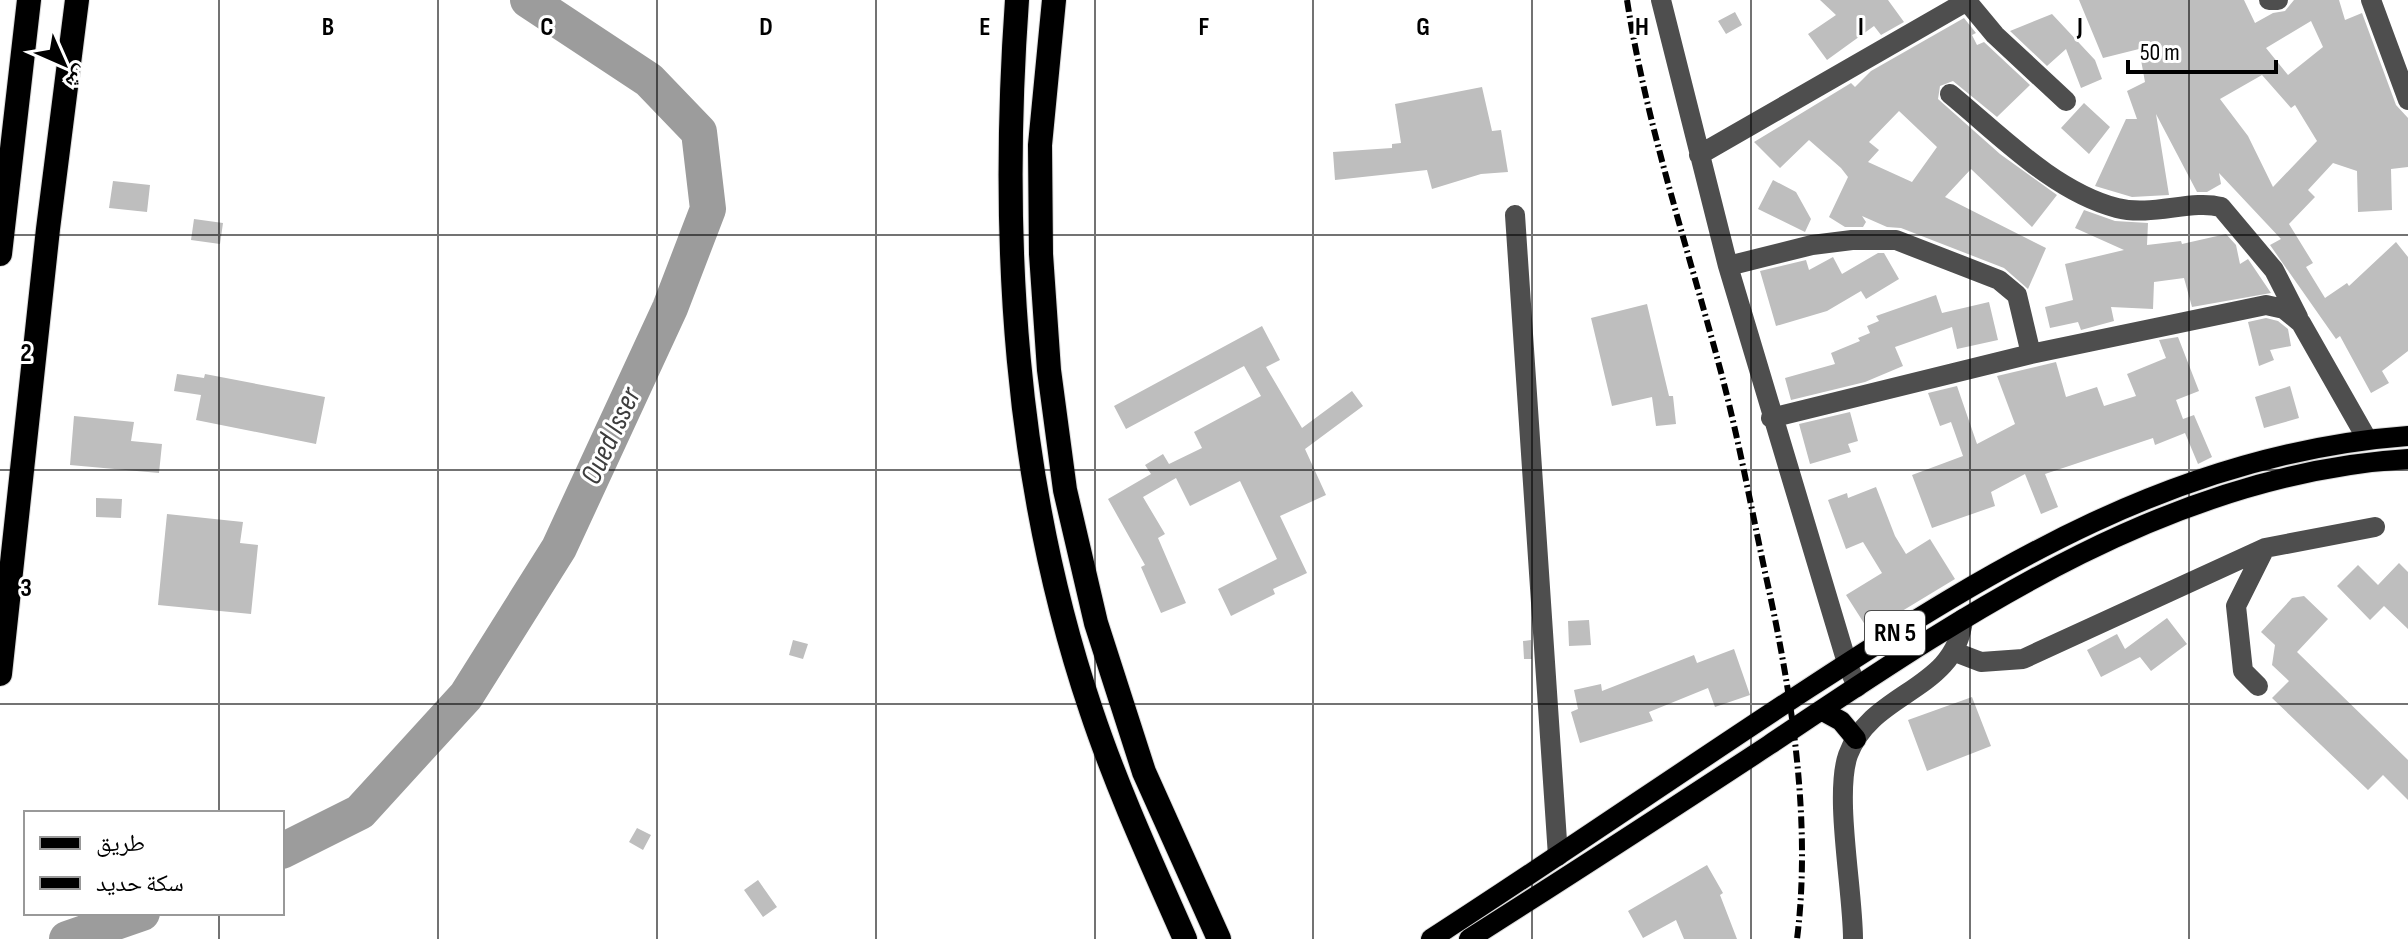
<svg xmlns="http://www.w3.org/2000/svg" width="2408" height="939" viewBox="0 0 2408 939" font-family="'Sofia Sans Condensed','Noto Naskh Arabic',sans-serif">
<rect width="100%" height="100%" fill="#fff"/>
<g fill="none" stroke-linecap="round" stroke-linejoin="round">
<path stroke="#9c9c9c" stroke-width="36" d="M 282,851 L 360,812 L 466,696 L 559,548 L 670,308 L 708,209 L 699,132 L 649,80 L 528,0
M 67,939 L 142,913"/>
</g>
<path fill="#bebebe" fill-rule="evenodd" d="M 1820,0 L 1888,0 L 1904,22 L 1881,35 L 1874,26 L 1827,60 L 1808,34 L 1836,15 Z
M 2079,0 L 2244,0 L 2255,23 L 2273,13 L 2285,11 L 2294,0 L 2339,0 L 2345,20 L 2362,13 L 2396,105 L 2408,118 L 2408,167 L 2391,169 L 2392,210 L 2358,212 L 2357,171 L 2333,163 L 2308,190 L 2315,197 L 2289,224 L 2313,263 L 2306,267 L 2325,298 L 2347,283 L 2349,286 L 2396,242 L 2408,257 L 2408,351 L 2382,371 L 2389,383 L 2371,393 L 2340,336 L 2336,339 L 2270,245 L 2281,239 L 2219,173 L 2221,184 L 2207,192 L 2197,192 L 2156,114 L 2169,195 L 2132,197 L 2095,186 L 2126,119 L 2137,119 L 2127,91 L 2145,82 L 2139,49 L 2103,58 ZM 2311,21 L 2323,47 L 2288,75 L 2266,48 ZM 2262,75 L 2291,108 L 2295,105 L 2317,141 L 2273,187 L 2248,136 L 2220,99 Z
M 1735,12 L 1742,25 L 1726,34 L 1718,21 Z
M 2052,14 L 2095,60 L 2102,79 L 2081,88 L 2066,49 L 2047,66 L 2010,31 Z
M 1964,18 L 1976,33 L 1972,35 L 1977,45 L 1984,42 L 2030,85 L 1997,117 L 1953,81 L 1940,86 L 1938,99 L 2000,154 L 2057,195 L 2032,227 L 1971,169 L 1945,197 L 2046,248 L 2028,289 L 2004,268 L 1901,228 L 1887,227 L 1862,216 L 1866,222 L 1863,227 L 1845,227 L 1829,217 L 1848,177 L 1841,168 L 1809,140 L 1780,168 L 1754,142 L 1851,83 L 1855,87 L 1871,71 ZM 1899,111 L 1937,147 L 1912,182 L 1868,162 L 1879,150 L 1869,142 Z
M 1482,87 L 1492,131 L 1501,130 L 1508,172 L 1481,174 L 1432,189 L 1427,170 L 1335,180 L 1333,152 L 1392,148 L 1392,144 L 1401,143 L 1395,104 Z
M 2084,103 L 2110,127 L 2089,154 L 2061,128 Z
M 1773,180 L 1796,192 L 1811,219 L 1805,232 L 1758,209 Z
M 113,181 L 150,185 L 147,212 L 109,208 Z
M 2084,210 L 2115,221 L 2148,223 L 2147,245 L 2181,241 L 2182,244 L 2226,234 L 2236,245 L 2240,264 L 2248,259 L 2271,293 L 2192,307 L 2184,278 L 2154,282 L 2153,309 L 2111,307 L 2114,321 L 2081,330 L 2078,322 L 2050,328 L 2045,307 L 2073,300 L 2065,264 L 2124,250 L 2075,228 Z
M 194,219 L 223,223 L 220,244 L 191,240 Z
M 1878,253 L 1884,253 L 1899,279 L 1866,299 L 1861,291 L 1827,311 L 1776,326 L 1760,271 L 1806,260 L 1809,270 L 1833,257 L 1842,274 Z
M 1936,295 L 1942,313 L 1989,302 L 1998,340 L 1957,349 L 1952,327 L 1895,347 L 1903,366 L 1865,382 L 1791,400 L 1785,378 L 1835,364 L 1831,353 L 1860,341 L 1858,338 L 1870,333 L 1867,326 L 1879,321 L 1876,316 Z
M 1647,304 L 1669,396 L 1673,396 L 1676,424 L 1656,426 L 1652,397 L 1612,406 L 1591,318 Z
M 2266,318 L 2278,321 L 2288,329 L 2291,346 L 2270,350 L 2274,360 L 2259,366 L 2248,322 Z
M 1262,326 L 1280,360 L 1266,367 L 1302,428 L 1352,391 L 1363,406 L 1305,449 L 1326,495 L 1280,516 L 1307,573 L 1273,589 L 1275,594 L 1231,616 L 1218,589 L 1277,559 L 1240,481 L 1190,506 L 1176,478 L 1143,497 L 1165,534 L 1158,538 L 1186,603 L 1161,613 L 1141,567 L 1145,565 L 1108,499 L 1151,474 L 1145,465 L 1163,454 L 1169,464 L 1202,448 L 1194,432 L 1261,396 L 1244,366 L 1126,429 L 1114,406 Z
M 2178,337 L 2199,391 L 2176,400 L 2183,419 L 2194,415 L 2212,457 L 2198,464 L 2185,433 L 2155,445 L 2153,438 L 2045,474 L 2058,507 L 2041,514 L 2025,474 L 1991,492 L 1995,506 L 1932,528 L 1912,475 L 1963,456 L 1951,422 L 1940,426 L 1928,393 L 1957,386 L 1977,444 L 2015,424 L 1997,376 L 2056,362 L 2066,397 L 2097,387 L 2104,406 L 2136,396 L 2127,374 L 2166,358 L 2159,340 Z
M 177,374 L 204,378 L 205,374 L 325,397 L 316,444 L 196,420 L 201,395 L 174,391 Z
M 2290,386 L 2299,418 L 2264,428 L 2255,397 Z
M 1850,412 L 1858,441 L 1848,444 L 1851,452 L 1810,464 L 1799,424 Z
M 74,416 L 134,422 L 131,441 L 162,444 L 159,473 L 70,465 Z
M 1876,487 L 1895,536 L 1906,554 L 1930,539 L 1955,579 L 1869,631 L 1846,595 L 1882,573 L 1863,542 L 1846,549 L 1828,500 L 1847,493 L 1848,498 Z
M 96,498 L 122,499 L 121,518 L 96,517 Z
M 167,514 L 243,522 L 240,543 L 258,545 L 251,614 L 158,605 Z
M 2399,563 L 2408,572 L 2408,629 L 2384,606 L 2370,620 L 2337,586 L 2358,565 L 2378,585 Z
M 2304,596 L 2328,619 L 2297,652 L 2408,760 L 2408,800 L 2383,775 L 2368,790 L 2272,698 L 2289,681 L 2272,665 L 2275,645 L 2261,632 L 2292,598 Z
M 2167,618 L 2187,644 L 2151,671 L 2140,657 L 2101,677 L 2087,650 L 2117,634 L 2125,649 Z
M 1589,620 L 1591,645 L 1569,646 L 1568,621 Z
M 793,640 L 808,644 L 803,659 L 789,655 Z
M 1531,640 L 1532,659 L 1524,659 L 1523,641 Z
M 1734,649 L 1750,695 L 1715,707 L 1708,688 L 1649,712 L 1653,721 L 1580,743 L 1571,712 L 1578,709 L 1574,690 L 1601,684 L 1602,691 L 1694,655 L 1697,663 Z
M 1972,697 L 1991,746 L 1927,771 L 1908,720 Z
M 637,828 L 651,835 L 643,850 L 629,842 Z
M 1707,865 L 1723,893 L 1720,895 L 1737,939 L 1684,939 L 1676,920 L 1643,938 L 1628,911 Z
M 758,880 L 777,907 L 763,917 L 744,890 Z"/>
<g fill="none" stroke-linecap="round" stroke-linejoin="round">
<g stroke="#dbdbdb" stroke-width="22">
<path id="major" d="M 1821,710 L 1841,721 L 1856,739
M 1431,939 C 1558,857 1682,771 1809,688 C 1996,566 2179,453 2408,436
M 1469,939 C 1570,875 1670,810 1769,745 C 1962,616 2169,473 2408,459"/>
</g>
<g stroke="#dbdbdb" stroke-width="26">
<path id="highway" d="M 1017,0 C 1000,239 1014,482 1091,710 C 1117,788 1152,864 1185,939
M 1054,0 L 1040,145 L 1041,254 L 1049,370 L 1065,490 L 1096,623 L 1144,772 L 1219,939
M 0,254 L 29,0
M 0,674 L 48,229 L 77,0"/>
</g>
<path stroke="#4e4e4e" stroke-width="20" d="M 1661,0 L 1728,266 L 1847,663 L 1857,687
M 1966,0 L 1995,35 L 2066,101
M 2269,0 L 2278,0
M 2371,0 L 2408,100
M 1950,94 C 1999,134 2054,192 2117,208 C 2152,217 2192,199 2221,207 L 2274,270 L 2298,317
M 1699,155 L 1967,1
M 1515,215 L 1558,856
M 1728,266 L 1812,245 L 1852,240 L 1896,240 L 1999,280 L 2017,295 L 2031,354
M 1771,418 L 2031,354 L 2266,305 L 2284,309 L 2301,323 L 2367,439
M 1955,652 L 1981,662 L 2023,659 L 2265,548 L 2375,527
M 2258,686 L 2243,671 L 2236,606 L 2265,548
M 1853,939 C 1853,891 1834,795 1848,755 C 1872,690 1956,692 1963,619"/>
<use href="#major" stroke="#000" stroke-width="20"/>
<use href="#highway" stroke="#000" stroke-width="24"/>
<path stroke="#000" stroke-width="6" stroke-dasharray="12 4 2 4" stroke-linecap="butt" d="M 1627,0 C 1647,128 1689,251 1722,376 C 1739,441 1751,507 1765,572 C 1791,688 1812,820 1797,939"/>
</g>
<path fill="none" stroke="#000" stroke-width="2" stroke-opacity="0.55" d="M 219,0 L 219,813M 438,0 L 438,939M 657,0 L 657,939M 876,0 L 876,939M 1095,0 L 1095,939M 1313,0 L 1313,939M 1532,0 L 1532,939M 1751,0 L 1751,939M 1970,0 L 1970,939M 2189,0 L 2189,939M 0,235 L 2408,235M 0,470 L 2408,470M 0,704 L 2408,704M 219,913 L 219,939"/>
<g text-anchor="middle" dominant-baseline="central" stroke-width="6" stroke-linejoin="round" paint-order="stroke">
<rect fill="#fff" stroke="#4c4c4c" stroke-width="2" x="1865" y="611" width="60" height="44" rx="6"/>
<g font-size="26" font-weight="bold" fill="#000">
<text x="1895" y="633">RN 5</text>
</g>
<g font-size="30" font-style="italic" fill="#3d3d3d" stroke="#fff">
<text transform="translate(611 436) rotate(-65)">Oued Isser</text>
</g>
</g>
<g font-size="26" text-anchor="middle" font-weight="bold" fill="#000" stroke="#fff" stroke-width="6" stroke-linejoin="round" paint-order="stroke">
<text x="328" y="35">B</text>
<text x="547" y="35">C</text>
<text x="766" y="35">D</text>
<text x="985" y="35">E</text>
<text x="1204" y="35">F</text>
<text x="1423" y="35">G</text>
<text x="1642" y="35">H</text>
<text x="1861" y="35">I</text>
<text x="2080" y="35">J</text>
<text x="26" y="361">2</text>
<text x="26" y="596">3</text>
</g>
<rect x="24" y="811" width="260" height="104" fill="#ffffff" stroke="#999999" stroke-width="2"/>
<rect x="40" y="837" width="40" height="12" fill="#000000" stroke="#999999" stroke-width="2"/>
<text x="96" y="851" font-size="24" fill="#000000">طريق</text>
<rect x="40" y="877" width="40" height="12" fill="#000000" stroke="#999999" stroke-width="2"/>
<text x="96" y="891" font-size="24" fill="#000000">سكة حديد</text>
<g transform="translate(64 64) rotate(135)" stroke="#ffffff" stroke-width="6" paint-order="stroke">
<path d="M0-6L14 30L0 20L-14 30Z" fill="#000000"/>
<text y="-12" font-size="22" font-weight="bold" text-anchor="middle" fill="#000000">ش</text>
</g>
<path d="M2128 60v12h148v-12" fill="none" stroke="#000000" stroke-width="4"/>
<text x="2140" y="60" font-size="24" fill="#000000" stroke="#ffffff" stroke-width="6" paint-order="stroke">50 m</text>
</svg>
